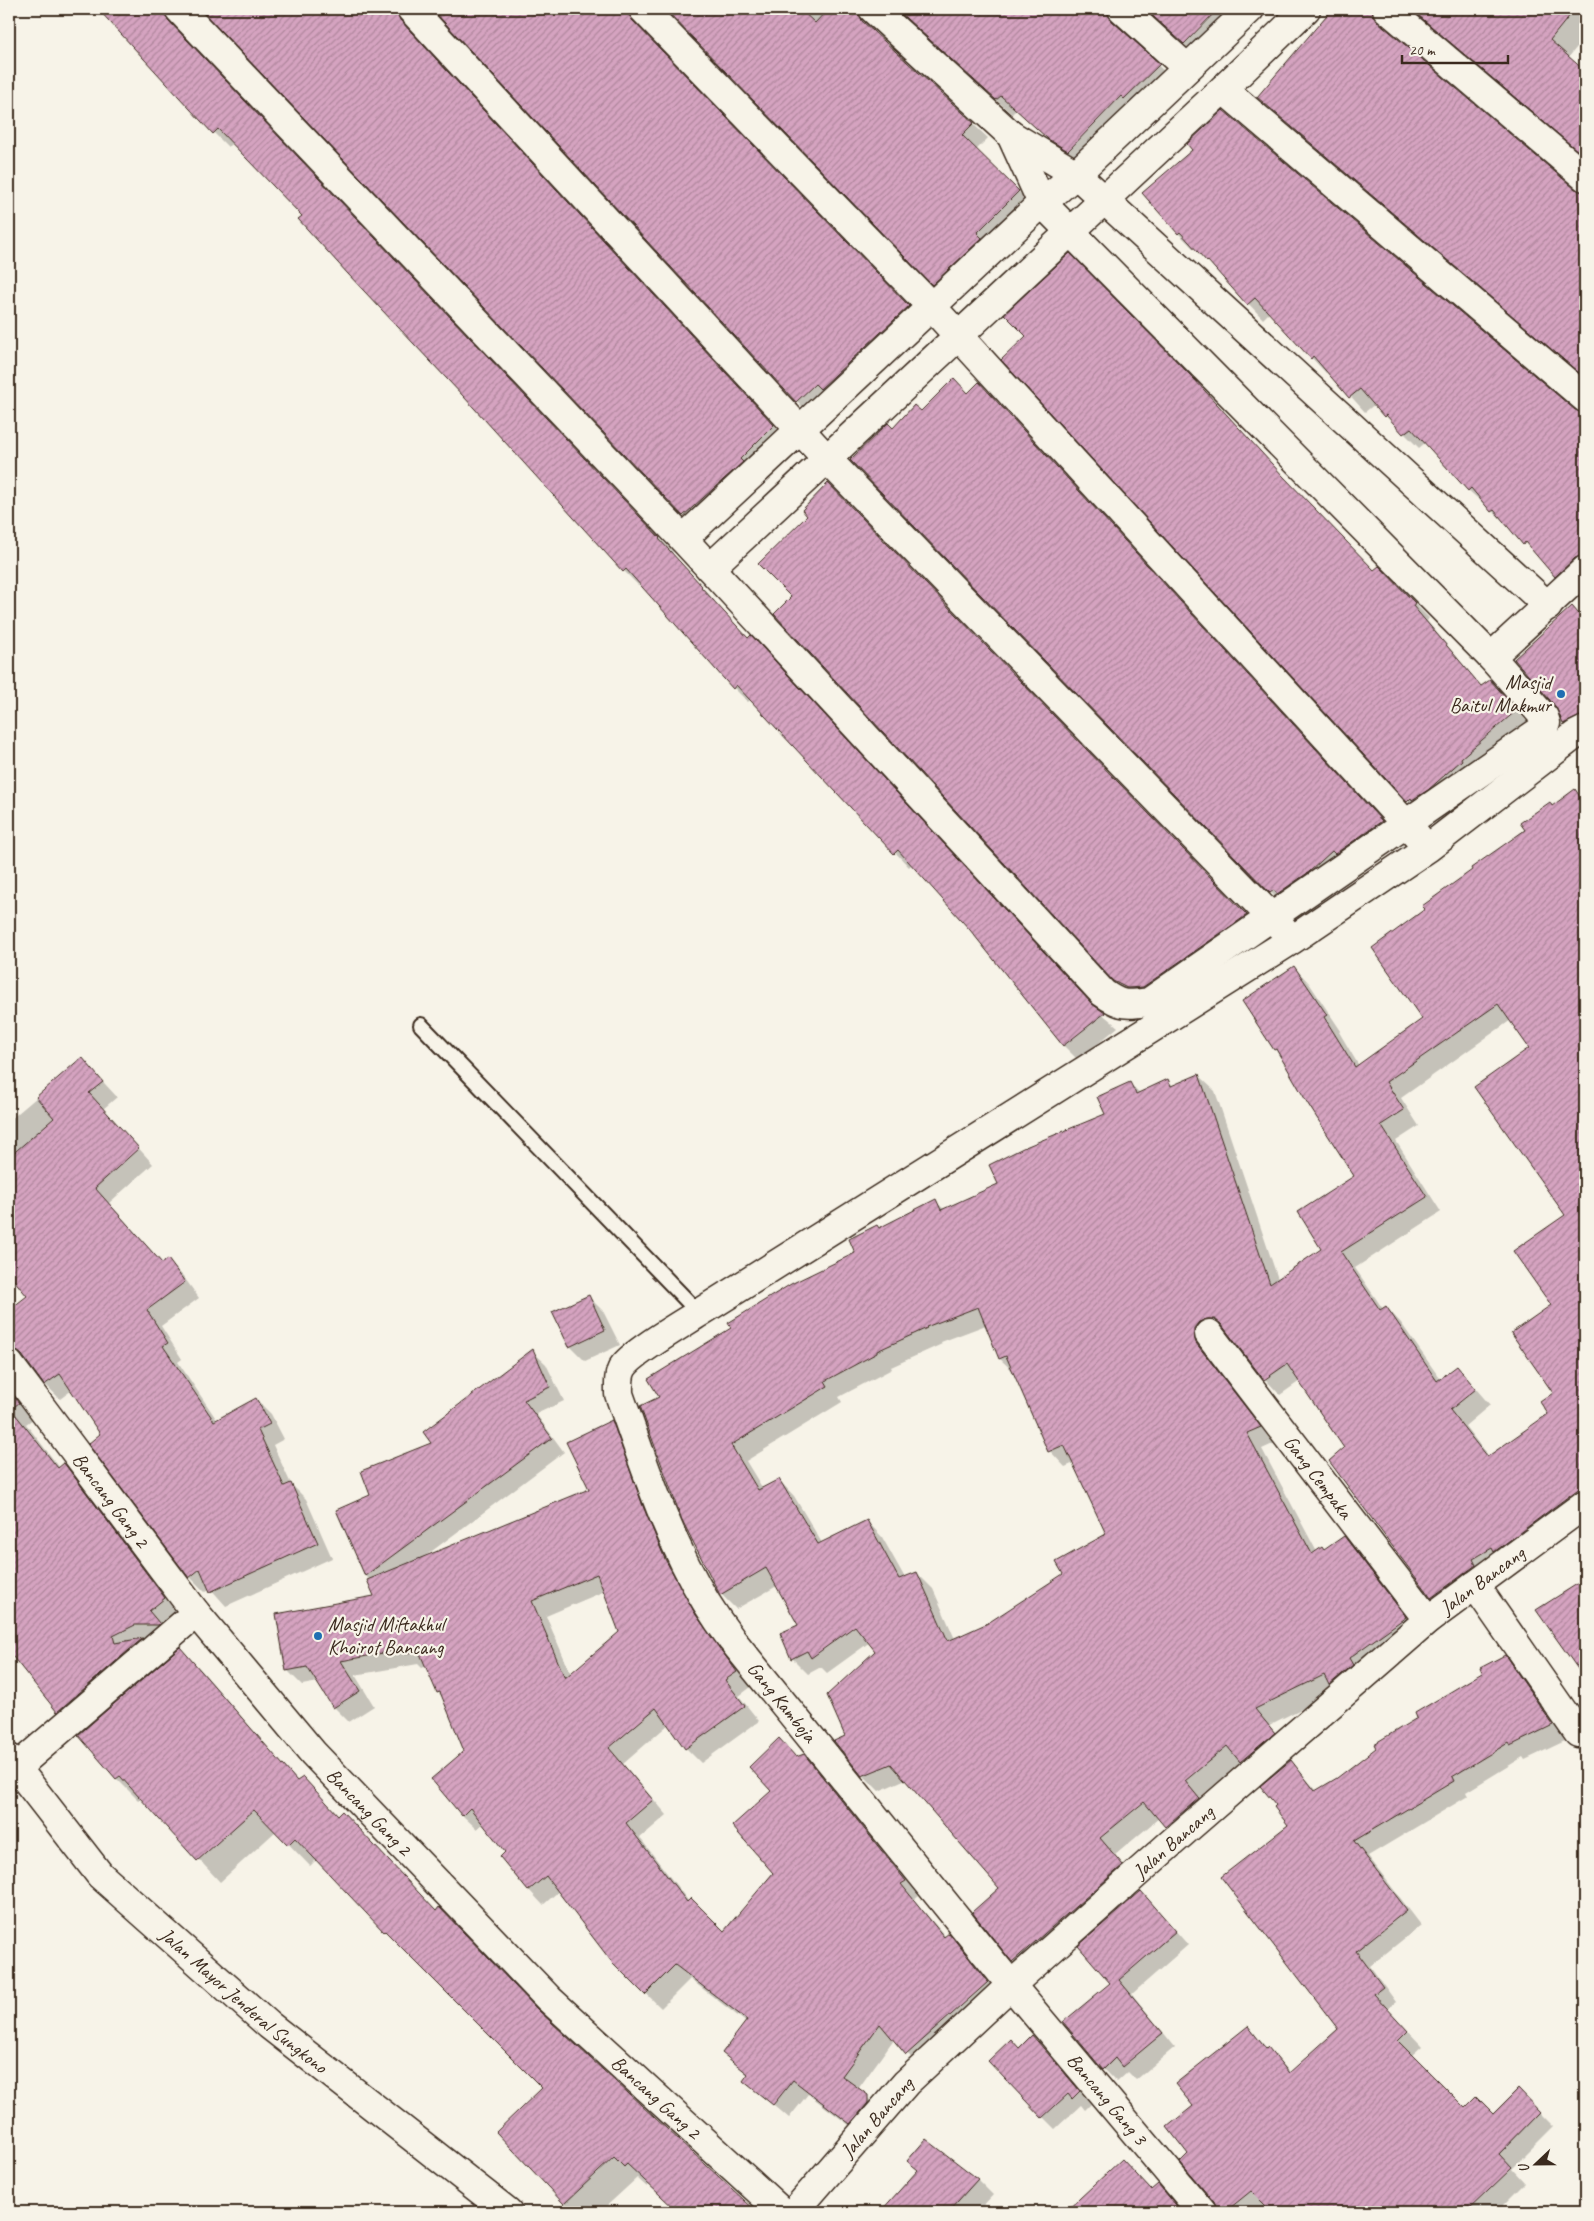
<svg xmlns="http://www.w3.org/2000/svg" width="1594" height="2221" viewBox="0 0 1594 2221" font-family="Caveat,sans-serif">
<defs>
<pattern id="building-hatch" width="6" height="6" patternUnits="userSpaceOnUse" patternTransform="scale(1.25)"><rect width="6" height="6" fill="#d5a3c0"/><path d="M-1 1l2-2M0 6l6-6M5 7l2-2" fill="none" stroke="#ae859b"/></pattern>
</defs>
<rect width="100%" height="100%" fill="#f7f3e8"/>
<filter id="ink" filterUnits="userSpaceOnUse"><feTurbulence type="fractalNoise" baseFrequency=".02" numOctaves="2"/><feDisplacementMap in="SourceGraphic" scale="10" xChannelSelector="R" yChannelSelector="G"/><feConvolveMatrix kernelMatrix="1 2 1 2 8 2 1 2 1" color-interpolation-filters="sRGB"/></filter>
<g filter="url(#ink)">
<path fill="#0003" fill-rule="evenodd" d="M 99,9 L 188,9 L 178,19 L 177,27 L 182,35 L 673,552 L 672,554 L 715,601 L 714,602 L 1094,1007 L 1118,1027 L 1078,1060 L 1064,1046 L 971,929 L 912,864 L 909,867 L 751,699 L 748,702 L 734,688 L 640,583 L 638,585 L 624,571 L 465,397 L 304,216 L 233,142 L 228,147 L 214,133 Z
M 201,9 L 360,9 L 376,24 L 389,9 L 420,9 L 409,27 L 413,35 L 787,439 L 698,529 Z
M 433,9 L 629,9 L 642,21 L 642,28 L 646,36 L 922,321 L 811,416 Z
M 664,9 L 883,9 L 872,21 L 875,33 L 988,138 L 976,150 L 1033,206 L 948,298 L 669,12 Z
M 893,9 L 1132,9 L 1121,21 L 1122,30 L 1173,80 L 1083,165 L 1065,154 L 1016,110 L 1012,114 L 900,12 Z
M 1142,9 L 1251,9 L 1200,58 L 1148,12 Z
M 1334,9 L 1397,9 L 1386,22 L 1387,30 L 1574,190 L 1585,193 L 1585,378 L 1273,112 L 1259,97 Z
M 1407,9 L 1585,9 L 1585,37 L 1568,58 L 1585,73 L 1585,157 L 1413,12 Z
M 1144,193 L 1574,411 L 1585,414 L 1585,577 L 1571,590 L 1508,525 L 1468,490 L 1426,442 L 1419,448 L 1375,404 L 1365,412 L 1328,371 L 1326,373 L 1269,313 L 1263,319 L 1195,247 L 1193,248 L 1178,233 Z
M 979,383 L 993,397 L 1395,836 L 1285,907 L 852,460 L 921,413 L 968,394 Z
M 1297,492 L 1375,571 L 1379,568 L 1429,618 L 1427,621 L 1482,687 L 1490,681 L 1531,726 L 1423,816 L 1408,801 Z
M 844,500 L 1262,931 L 1131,997 L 1114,980 L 793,597 Z
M 1572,608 L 1585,621 L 1585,735 L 1579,739 L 1564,724 L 1557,706 ZM 1584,714 L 1570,722 L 1568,720 Z
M 1575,791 L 1583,799 L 1585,797 L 1585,1511 L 1447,1613 L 1432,1597 L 1330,1461 L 1346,1449 L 1300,1381 L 1280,1395 L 1265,1379 L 1231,1334 L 1223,1334 L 1209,1353 L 1212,1360 L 1275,1443 L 1262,1449 L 1317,1552 L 1324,1551 L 1344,1537 L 1359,1553 L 1420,1633 L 1337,1691 L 1269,1725 L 1289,1749 L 1257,1777 L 1242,1762 L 1200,1797 L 1214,1814 L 1182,1842 L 1159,1818 L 1115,1855 L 1137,1881 L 1028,1976 L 1013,1961 L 1001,1889 L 906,1779 L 879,1791 L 863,1775 L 846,1736 L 876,1651 L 870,1642 L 827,1673 L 821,1667 L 808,1674 L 792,1658 L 799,1626 L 777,1586 L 736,1609 L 721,1594 L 661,1398 L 857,1254 L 879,1229 L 935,1201 L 945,1210 L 999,1184 L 1107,1115 L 1130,1084 L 1140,1093 L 1168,1080 L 1174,1087 L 1199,1076 L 1215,1091 L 1278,1279 L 1322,1249 L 1356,1176 L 1275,1049 L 1294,967 L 1309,983 L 1341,1031 L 1339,1032 L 1359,1066 L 1424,1019 L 1426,910 L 1552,807 ZM 1511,1020 L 1531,1048 L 1566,1215 L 1553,1305 L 1555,1393 L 1550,1414 L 1489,1457 L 1465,1426 L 1490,1405 L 1457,1367 L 1441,1380 L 1401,1323 L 1386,1307 L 1383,1309 L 1355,1268 L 1441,1212 L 1396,1141 L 1419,1126 L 1401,1098 ZM 986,1325 L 1000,1359 L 1016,1374 L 1050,1451 L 1065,1467 L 1074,1463 L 1108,1534 L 1065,1575 L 988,1624 L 955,1639 L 933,1589 L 917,1573 L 905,1578 L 882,1537 L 867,1521 L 822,1543 L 794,1496 L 779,1480 L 763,1489 L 746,1461 L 842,1402 L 839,1397 L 892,1369 L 891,1367 L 942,1344 L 941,1342 Z
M 82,1059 L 117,1097 L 103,1109 L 153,1164 L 109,1203 L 163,1264 L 168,1261 L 183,1276 L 199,1298 L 161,1326 L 182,1359 L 178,1362 L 217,1420 L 256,1399 L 271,1414 L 284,1439 L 273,1445 L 291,1484 L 306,1499 L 332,1558 L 226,1606 L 210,1588 L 205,1592 L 190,1577 L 102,1434 L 72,1390 L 60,1399 L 45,1384 L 30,1364 L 23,1363 L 9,1378 L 9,1311 L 28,1297 L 9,1272 L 9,1116 L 11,1119 Z
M 588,1296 L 603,1311 L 620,1345 L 585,1361 L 570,1346 Z
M 532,1351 L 546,1364 L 564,1401 L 536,1414 L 564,1452 L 424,1557 L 590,1489 L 611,1422 L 626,1436 L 710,1632 L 751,1687 L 739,1696 L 759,1721 L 701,1763 L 686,1748 L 669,1724 L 623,1764 L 667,1815 L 640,1838 L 689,1902 L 724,1933 L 774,1873 L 773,1791 L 797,1758 L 804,1756 L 819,1770 L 919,1896 L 914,1900 L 946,1937 L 949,1934 L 963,1949 L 1002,1997 L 922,2069 L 894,2039 L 858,2089 L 882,2111 L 865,2137 L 808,2094 L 789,2118 L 745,2080 L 749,2076 L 724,2053 L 747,2023 L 690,1979 L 661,2008 L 612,1960 L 559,1891 L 543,1905 L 529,1890 L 507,1852 L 484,1823 L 477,1829 L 462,1815 L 466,1751 L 444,1699 L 438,1692 L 427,1666 L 422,1668 L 418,1664 L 355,1675 L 374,1706 L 349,1722 L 334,1707 L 318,1682 L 302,1685 L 287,1670 L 375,1597 L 370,1580 L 366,1576 L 338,1510 L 372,1496 L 433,1443 ZM 605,1591 L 621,1633 L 571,1674 L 546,1616 Z
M 9,1384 L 33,1419 L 26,1424 L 60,1468 L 64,1465 L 79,1480 L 179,1614 L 73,1726 L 58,1711 L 9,1651 Z
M 1585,1580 L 1585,1677 L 1538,1611 Z
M 180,1649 L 202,1671 L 298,1782 L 303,1779 L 339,1816 L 364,1835 L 437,1912 L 545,2018 L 755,2212 L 679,2212 L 649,2185 L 647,2187 L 637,2178 L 600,2212 L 574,2212 L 565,2203 L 543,2088 L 385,1931 L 317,1859 L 310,1866 L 276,1831 L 220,1882 L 141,1798 L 138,1800 L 117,1779 L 79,1736 Z
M 1505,1657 L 1519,1671 L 1567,1740 L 1525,1760 L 1523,1757 L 1466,1792 L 1468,1796 L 1368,1856 L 1421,1925 L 1370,1966 L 1396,2002 L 1387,2009 L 1422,2046 L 1411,2056 L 1465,2110 L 1493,2116 L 1518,2091 L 1554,2127 L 1512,2169 L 1525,2183 L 1496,2212 L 1274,2212 L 1266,2205 L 1257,2212 L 1218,2212 L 1219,2210 L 1190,2154 L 1195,2106 L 1248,2028 L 1291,2073 L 1340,2030 L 1290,1825 L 1291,1762 L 1317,1791 L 1338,1779 Z
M 1585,1757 L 1585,1768 L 1581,1759 Z
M 1154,1906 L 1188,1945 L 1132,1994 L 1175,2047 L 1136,2080 L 1128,2072 L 1117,2082 L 1104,2069 L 1112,1984 Z
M 1032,2036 L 1091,2104 L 1085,2110 L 1081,2105 L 1055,2129 L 1043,2117 L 1020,2050 Z
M 926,2141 L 978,2180 L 993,2195 L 977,2212 L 882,2212 L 919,2171 L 908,2160 Z
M 1158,2185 L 1183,2212 L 1092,2212 L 1081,2200 L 1151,2191 Z"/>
<path fill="url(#building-hatch)" stroke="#3b2a1e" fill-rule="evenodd" d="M 98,9 L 164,9 L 168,20 L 660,538 L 659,539 L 702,586 L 701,587 L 748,638 L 751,635 L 1092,1004 L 1105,1013 L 1063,1046 L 970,930 L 898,850 L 894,854 L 736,685 L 733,689 L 626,569 L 623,572 L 464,397 L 348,274 L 298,219 L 302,216 L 218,129 L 213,134 Z
M 200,9 L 396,9 L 400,20 L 774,425 L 740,459 L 743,462 L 683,516 Z
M 432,9 L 628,9 L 632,20 L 909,306 L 820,389 L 815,384 L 796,402 Z
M 665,9 L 800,9 L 815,23 L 828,9 L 858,9 L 862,21 L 974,123 L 962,135 L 1019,191 L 977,233 L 982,238 L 932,285 Z
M 896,9 L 1107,9 L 1112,21 L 1160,64 L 1124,99 L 1121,96 L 1068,151 L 1048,139 L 1001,96 L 996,100 Z
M 1145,9 L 1218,9 L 1184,44 Z
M 1332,9 L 1372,9 L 1373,15 L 1377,21 L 1575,189 L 1585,192 L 1585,378 L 1257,97 Z
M 1411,9 L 1575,9 L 1550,40 L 1585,71 L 1585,157 Z
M 1223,110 L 1575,410 L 1585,413 L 1585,555 L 1575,558 L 1555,577 L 1525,542 L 1523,545 L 1494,510 L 1491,512 L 1471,488 L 1468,491 L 1411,428 L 1403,434 L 1386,415 L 1384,417 L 1360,389 L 1349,398 L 1313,356 L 1311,359 L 1255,298 L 1247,305 L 1208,261 L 1207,262 L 1180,232 L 1178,234 L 1142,193 L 1192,150 L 1187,144 Z
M 1070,253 L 1194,379 L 1283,476 L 1374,570 L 1379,566 L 1415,603 L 1413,606 L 1481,686 L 1490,680 L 1517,710 L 1461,758 L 1462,760 L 1428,790 L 1412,800 L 1411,798 L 1407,802 L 1001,360 L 1026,336 L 1004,314 Z
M 954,378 L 968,393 L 979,382 L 1382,821 L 1335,854 L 1332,851 L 1309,872 L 1277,894 L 1274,890 L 1270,893 L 850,460 L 888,423 L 893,428 L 914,405 L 921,411 Z
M 828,483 L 1247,915 L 1143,987 L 1127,988 L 1113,981 L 774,614 L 791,597 L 758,564 L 807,516 L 802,510 Z
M 1572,606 L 1585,621 L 1585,714 L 1563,724 L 1556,707 L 1514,659 Z
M 1575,789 L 1585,804 L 1585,1484 L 1494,1552 L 1492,1548 L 1473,1559 L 1476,1565 L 1431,1598 L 1329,1461 L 1344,1448 L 1287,1364 L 1264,1380 L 1221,1324 L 1215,1319 L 1207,1319 L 1199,1322 L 1194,1328 L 1194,1336 L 1196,1343 L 1261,1427 L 1247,1433 L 1312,1554 L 1322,1547 L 1324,1550 L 1344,1536 L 1406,1617 L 1349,1658 L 1353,1665 L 1329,1685 L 1324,1675 L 1255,1709 L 1275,1733 L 1240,1762 L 1227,1746 L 1185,1781 L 1199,1798 L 1165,1827 L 1144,1802 L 1100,1838 L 1123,1865 L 1012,1962 L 972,1912 L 999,1888 L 891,1764 L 862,1776 L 834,1741 L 845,1736 L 827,1695 L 875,1651 L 855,1626 L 811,1658 L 807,1651 L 791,1659 L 780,1633 L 798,1625 L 766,1568 L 720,1595 L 682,1520 L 640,1406 L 659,1397 L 648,1379 L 731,1328 L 728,1323 L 791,1284 L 855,1253 L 849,1239 L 877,1225 L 879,1228 L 936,1199 L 941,1210 L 998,1184 L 989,1165 L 1023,1148 L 1105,1114 L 1097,1097 L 1130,1082 L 1136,1094 L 1168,1079 L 1171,1086 L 1199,1074 L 1270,1284 L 1321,1249 L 1298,1212 L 1354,1176 L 1308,1104 L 1276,1049 L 1274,1050 L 1242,1001 L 1294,966 L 1327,1015 L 1324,1017 L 1355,1067 L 1422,1019 L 1372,948 L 1425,909 L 1422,906 L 1472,870 L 1471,868 L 1525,830 L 1520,823 L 1550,802 L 1552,806 ZM 1498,1004 L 1529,1048 L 1474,1087 L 1565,1215 L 1513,1251 L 1551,1305 L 1511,1333 L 1553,1393 L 1540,1402 L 1548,1414 L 1487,1457 L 1450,1410 L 1476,1389 L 1457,1366 L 1437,1381 L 1386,1306 L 1380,1310 L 1341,1252 L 1427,1197 L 1381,1125 L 1404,1110 L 1386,1082 ZM 978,1307 L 999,1359 L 1006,1356 L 1048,1452 L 1064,1445 L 1106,1534 L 1056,1562 L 1063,1574 L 988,1623 L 948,1641 L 917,1572 L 899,1579 L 867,1520 L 818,1544 L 779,1479 L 758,1490 L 731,1445 L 828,1386 L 825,1381 L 877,1353 L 877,1351 L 927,1328 L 926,1327 Z
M 82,1057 L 103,1082 L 89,1093 L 139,1148 L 95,1188 L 162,1263 L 168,1259 L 185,1282 L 147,1310 L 168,1343 L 163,1346 L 214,1421 L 256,1398 L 270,1424 L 258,1430 L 284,1486 L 291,1483 L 318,1543 L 210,1592 L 200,1569 L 189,1578 L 88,1444 L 100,1434 L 60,1374 L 44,1385 L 22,1355 L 16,1350 L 9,1349 L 9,1310 L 27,1296 L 9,1274 L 9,1157 L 54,1118 L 36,1097 Z
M 589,1295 L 605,1330 L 569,1347 L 552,1312 Z
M 533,1349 L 550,1387 L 524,1400 L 552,1438 L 365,1576 L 336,1510 L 370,1495 L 361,1471 L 431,1443 L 423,1432 Z
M 9,1390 L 19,1403 L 11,1409 L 58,1468 L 64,1463 L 165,1598 L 149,1611 L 160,1624 L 158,1625 L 135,1625 L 113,1636 L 115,1643 L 143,1638 L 57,1712 L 9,1652 Z
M 612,1420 L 643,1506 L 665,1559 L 696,1615 L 737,1672 L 725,1680 L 745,1706 L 685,1749 L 656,1708 L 609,1748 L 653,1800 L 626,1823 L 687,1902 L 691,1898 L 724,1931 L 773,1873 L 732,1826 L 771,1791 L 749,1767 L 779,1738 L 796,1757 L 804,1754 L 906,1881 L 901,1884 L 944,1937 L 949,1933 L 988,1982 L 906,2055 L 880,2024 L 842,2076 L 868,2095 L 868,2103 L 850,2124 L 793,2080 L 773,2105 L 743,2081 L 748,2074 L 722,2053 L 747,2020 L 675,1965 L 645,1995 L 611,1961 L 546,1876 L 528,1891 L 500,1857 L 505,1852 L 470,1808 L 462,1816 L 431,1779 L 464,1751 L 440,1692 L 437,1693 L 418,1649 L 406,1654 L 404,1649 L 341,1661 L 360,1691 L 333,1708 L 307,1667 L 286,1671 L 276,1614 L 374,1596 L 367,1580 L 589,1489 L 566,1442 ZM 597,1574 L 619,1632 L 565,1678 L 532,1601 Z
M 1585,1579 L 1585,1679 L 1536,1610 Z
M 180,1647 L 297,1781 L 303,1777 L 338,1815 L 342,1811 L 436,1911 L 439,1907 L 538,2010 L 757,2212 L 678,2212 L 627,2164 L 624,2167 L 614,2157 L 564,2204 L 496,2132 L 542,2088 L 385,1931 L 384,1932 L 295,1838 L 288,1845 L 254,1810 L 197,1861 L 120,1776 L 116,1779 L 78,1735 Z
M 1505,1655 L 1553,1725 L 1510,1746 L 1508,1743 L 1452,1777 L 1454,1781 L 1354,1841 L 1407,1910 L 1356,1951 L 1383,1987 L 1374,1994 L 1408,2031 L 1398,2041 L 1465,2108 L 1476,2097 L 1493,2114 L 1518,2089 L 1540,2112 L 1499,2154 L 1512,2168 L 1466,2212 L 1272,2212 L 1251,2191 L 1225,2212 L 1217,2212 L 1214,2202 L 1180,2162 L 1188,2154 L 1167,2127 L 1193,2106 L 1175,2084 L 1248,2026 L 1266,2049 L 1268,2047 L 1289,2073 L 1338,2029 L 1221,1877 L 1288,1825 L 1274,1807 L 1276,1805 L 1260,1786 L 1291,1760 L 1315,1791 L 1337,1778 L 1376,1748 L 1374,1744 L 1417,1718 L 1415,1713 L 1482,1673 L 1480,1668 Z
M 1141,1891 L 1176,1931 L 1119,1980 L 1163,2033 L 1122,2067 L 1115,2058 L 1103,2070 L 1063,2022 L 1110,1983 L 1078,1946 Z
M 1032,2035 L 1080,2091 L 1072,2099 L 1068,2094 L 1042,2118 L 988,2061 L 1011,2039 L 1019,2048 Z
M 926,2139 L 978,2179 L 948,2212 L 880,2212 L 918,2170 L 907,2161 Z
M 1122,2159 L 1151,2190 L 1158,2184 L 1182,2212 L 1065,2212 Z"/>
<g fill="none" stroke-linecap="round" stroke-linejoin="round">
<g stroke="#3b2a1e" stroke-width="18">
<path id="service" d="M 421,1025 L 699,1313"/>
</g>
<g stroke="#3b2a1e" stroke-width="31">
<g id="minor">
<path d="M 179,9 L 683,539 L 1103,993 C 1121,1006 1127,1005 1149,1002 L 1544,728 L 1546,723 L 1544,717 L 1491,657 L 1042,203 L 1011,135"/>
<path d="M 411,9 L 827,459 L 1283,929"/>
<path d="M 643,9 L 931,306 L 1417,836"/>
<path d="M 873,9 L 1011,135 L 1076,174 L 1548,606"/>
<path d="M 1122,9 L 1187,68"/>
<path d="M 1387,9 L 1585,177"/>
<path d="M 1223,89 L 1585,398"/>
<path d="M 683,539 L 1042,203 L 1076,174 L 1250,9"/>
<path d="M 710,568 L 1223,89 L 1306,9"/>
<path d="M 1491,657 L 1585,570"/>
<path id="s1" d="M 1209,1334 L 1428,1620"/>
<path id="s2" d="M 9,1364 L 196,1613 L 313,1753 L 549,1999 L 782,2212"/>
<path d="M 1475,1585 L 1578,1733"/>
<path d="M 16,1768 L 196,1613"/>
<path d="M 1202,2212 L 1011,1985 L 732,1640 C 723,1628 714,1615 706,1602 C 667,1538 644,1464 619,1394 C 619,1385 618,1375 623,1367 C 632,1353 682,1324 699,1313 L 1292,940 L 1428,848 L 1575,735 L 1585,730"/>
</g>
</g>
<g stroke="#3b2a1e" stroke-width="31">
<g id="tertiary">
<path id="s3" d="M 794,2212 L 906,2083 L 1011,1985 L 1170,1844 L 1428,1620 L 1585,1504"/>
</g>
</g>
<g stroke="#3b2a1e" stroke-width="31">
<g id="secondary">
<path id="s4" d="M 9,1758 L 100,1875 L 269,2025 L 508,2212"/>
</g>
</g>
<use href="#service" stroke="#f7f3e8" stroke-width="14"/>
<use href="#minor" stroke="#f7f3e8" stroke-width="28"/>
<use href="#tertiary" stroke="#f7f3e8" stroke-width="28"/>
<use href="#secondary" stroke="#f7f3e8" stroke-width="28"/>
</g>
</g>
<g fill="#1f6fb2" stroke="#f7f3e8" stroke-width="2">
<circle cx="1561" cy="694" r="5"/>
<circle cx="318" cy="1636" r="5"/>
</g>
<g text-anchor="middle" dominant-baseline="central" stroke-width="4.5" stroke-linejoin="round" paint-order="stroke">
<g font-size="20" fill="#3b2a1e" stroke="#f7f3e8" text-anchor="end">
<text x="1551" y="682">Masjid<tspan x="1551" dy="23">Baitul Makmur</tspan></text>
<text x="328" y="1624" text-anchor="start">Masjid Miftakhul<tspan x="328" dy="23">Khoirot Bancang</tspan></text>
</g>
<g font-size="20" fill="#3b2a1e" stroke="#f7f3e8">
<text stroke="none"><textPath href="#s1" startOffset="180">Gang Cempaka</textPath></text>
<text stroke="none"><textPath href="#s2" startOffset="170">Bancang Gang 2</textPath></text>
<text stroke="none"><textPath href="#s3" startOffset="936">Jalan Bancang</textPath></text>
<text transform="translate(782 1702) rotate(51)">Gang Kamboja</text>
<text stroke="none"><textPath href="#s2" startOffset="575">Bancang Gang 2</textPath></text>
<text stroke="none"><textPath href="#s3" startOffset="531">Jalan Bancang</textPath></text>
<text stroke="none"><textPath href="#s4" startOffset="339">Jalan Mayor Jenderal Sungkono</textPath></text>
<text stroke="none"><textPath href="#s2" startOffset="980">Bancang Gang 2</textPath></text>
<text transform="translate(1107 2099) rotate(50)">Bancang Gang 3</text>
<text stroke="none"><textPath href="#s3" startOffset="126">Jalan Bancang</textPath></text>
</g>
</g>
<rect width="1594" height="2221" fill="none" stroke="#f7f3e8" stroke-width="30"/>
<rect x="15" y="15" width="1564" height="2191" fill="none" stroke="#3b2a1e" stroke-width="2" filter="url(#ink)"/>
<g transform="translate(1536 2164) rotate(248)" stroke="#f7f3e8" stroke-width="4" paint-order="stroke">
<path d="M0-4L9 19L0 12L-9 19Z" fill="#3b2a1e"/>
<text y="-8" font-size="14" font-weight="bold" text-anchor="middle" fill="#3b2a1e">U</text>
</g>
<path d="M1402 55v8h106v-8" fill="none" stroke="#3b2a1e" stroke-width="2.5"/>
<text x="1409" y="55" font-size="15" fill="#3b2a1e" stroke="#f7f3e8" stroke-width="4" paint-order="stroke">20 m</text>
</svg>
